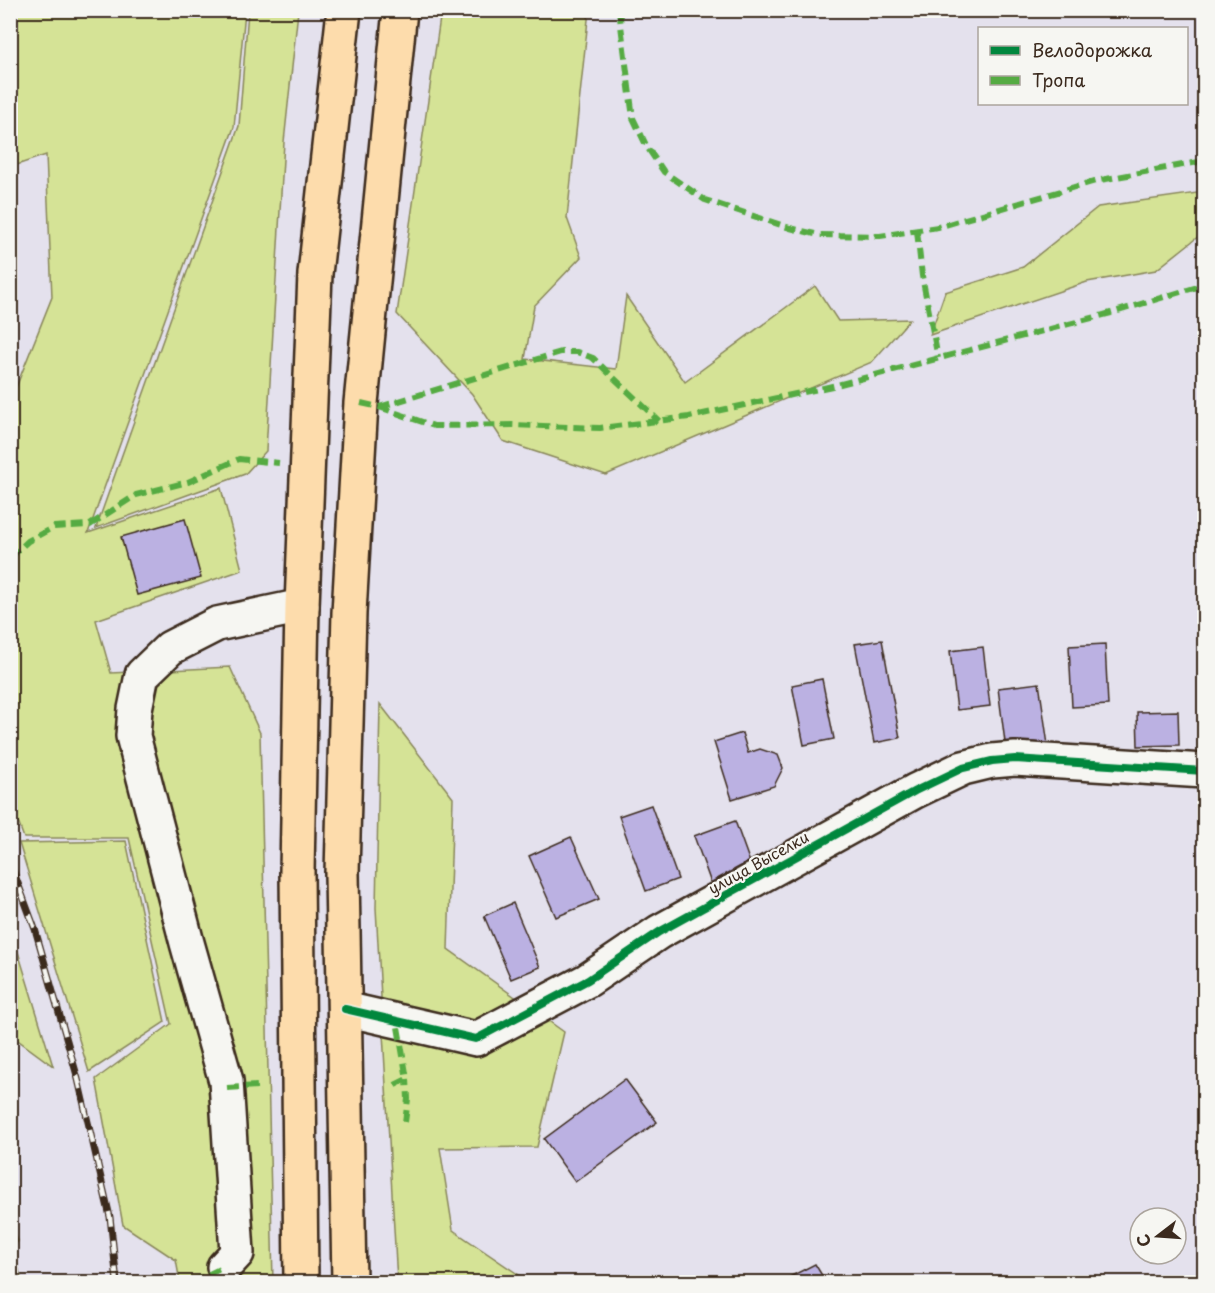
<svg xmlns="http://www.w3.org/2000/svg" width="1215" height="1293" viewBox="0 0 1215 1293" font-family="'Playpen Sans',sans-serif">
<rect width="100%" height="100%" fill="#e4e1ed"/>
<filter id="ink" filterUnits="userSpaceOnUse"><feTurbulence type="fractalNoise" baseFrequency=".0167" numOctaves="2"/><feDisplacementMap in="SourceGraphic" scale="12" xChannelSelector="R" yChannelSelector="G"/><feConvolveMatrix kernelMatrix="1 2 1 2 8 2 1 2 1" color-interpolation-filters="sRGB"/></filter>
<g filter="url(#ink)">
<path fill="#d5e396" stroke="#88865a" stroke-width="1.5" d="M 114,10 L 115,12 L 118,10 L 245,11 L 234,127 L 88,533 L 221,488 L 242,570 L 96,620 L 111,673 L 230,667 L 260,733 L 273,1282 L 180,1282 L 176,1260 L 123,1225 L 96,1079 L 171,1024 L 129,838 L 24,838 L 11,803 L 11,400 L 52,297 L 46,155 L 11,167 L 11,11 Z
M 589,10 L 567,218 L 581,257 L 534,306 L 525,359 L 616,369 L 626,296 L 685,382 L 815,286 L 838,321 L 910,319 L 872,362 L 606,475 L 503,441 L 472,394 L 397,314 L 441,11 Z
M 248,11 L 298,11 L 284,142 L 266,451 L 245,474 L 96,528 L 239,126 Z
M 1204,192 L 1204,232 L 1156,270 L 1087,282 L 930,335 L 945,292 L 1023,267 L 1098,207 Z
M 380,704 L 453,798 L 448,949 L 564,1032 L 537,1147 L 440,1148 L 453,1230 L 522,1277 L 521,1282 L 397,1282 L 376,908 Z
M 126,841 L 165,1022 L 89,1072 L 19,843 Z
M 10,929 L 11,929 L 53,1066 L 11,1035 Z
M 11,1225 L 18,1241 L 13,1248 L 22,1282 L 11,1282 Z"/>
<path fill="#bbb1e2" stroke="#3b2a1e" stroke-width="1.5" d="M 185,519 L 201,578 L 137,595 L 121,537 Z
M 882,640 L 900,738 L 874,743 L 855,644 Z
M 1105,644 L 1108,705 L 1072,707 L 1069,646 Z
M 983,647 L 990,706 L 957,710 L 950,651 Z
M 822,679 L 834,739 L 804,745 L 792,685 Z
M 1039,683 L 1048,745 L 1006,750 L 998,688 Z
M 1178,711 L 1179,745 L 1138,746 L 1137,712 Z
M 742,733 L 748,753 L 760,749 L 778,755 L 783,768 L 774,786 L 732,799 L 714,742 Z
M 651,805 L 678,879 L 646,891 L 619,816 Z
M 735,821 L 752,868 L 711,883 L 694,836 Z
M 571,837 L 599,899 L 556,917 L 529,856 Z
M 513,903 L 540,967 L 511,979 L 484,916 Z
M 625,1079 L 657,1122 L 575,1182 L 544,1139 Z
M 815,1264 L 826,1282 L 780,1282 Z"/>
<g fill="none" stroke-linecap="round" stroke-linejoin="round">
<g stroke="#3b2a1e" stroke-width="38">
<path id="minor" d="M 345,1009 L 476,1039 L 588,980 L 659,932 L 915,791 L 963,768 L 992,761 L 1015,759 L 1204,771
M 224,1267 L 237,1253 L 226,1081 L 187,943 L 133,736 L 135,709 L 142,675 L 170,648 L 217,624 L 302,606"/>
</g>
<g stroke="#3b2a1e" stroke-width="38">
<path id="major" d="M 301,1282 L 297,872 L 302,606 L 315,274 L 344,10
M 349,1282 L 342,873 L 349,613 L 361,403 L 400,10"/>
</g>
<use href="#minor" stroke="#f6f6f2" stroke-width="33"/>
<use href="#major" stroke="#fddcac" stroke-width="33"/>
<g stroke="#3b2a1e" stroke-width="7">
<path id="rail" d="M 10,862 L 35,929 L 78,1079 L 110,1217 L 117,1282"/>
</g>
<use href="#rail" stroke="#f6f6f2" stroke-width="4.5" stroke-dasharray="14" stroke-linecap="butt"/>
<path stroke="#55ab43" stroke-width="6" stroke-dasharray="12 6" stroke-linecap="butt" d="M 619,10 L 633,118 L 647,147 L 664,172 L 705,200 L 790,228 L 819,235 L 880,236 L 938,227 L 1095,181 L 1204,161
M 917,231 L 922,276 L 938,358
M 361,403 L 379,407 L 434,426 L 513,425 L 600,428 L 689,417 L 837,385 L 1111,313 L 1204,285
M 379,407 L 561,352 L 577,352 L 593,358 L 659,421
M 10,558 L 28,541 L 54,527 L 90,525 L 136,495 L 188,482 L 239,459 L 279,463
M 395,1085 L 407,1079 L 397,1021
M 227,1088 L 258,1086
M 405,1122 L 408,1099 L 407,1079
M 192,1282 L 224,1267"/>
<g stroke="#f6f6f2" stroke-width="11">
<path id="cycleway" d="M 345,1009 L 476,1039 L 588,980 L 659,932 L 915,791 L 963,768 L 992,761 L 1015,759 L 1204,771"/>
</g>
<use href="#cycleway" stroke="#00873e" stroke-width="8"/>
</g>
</g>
<g text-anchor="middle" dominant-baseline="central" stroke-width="4.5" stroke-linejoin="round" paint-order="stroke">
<g font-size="15" fill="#3b2a1e" stroke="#f6f6f2">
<text transform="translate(758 862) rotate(-29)">улица Выселки</text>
</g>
</g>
<rect width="1215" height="1293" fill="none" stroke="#f6f6f2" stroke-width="36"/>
<rect x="18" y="18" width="1179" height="1257" fill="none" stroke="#3b2a1e" stroke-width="2" filter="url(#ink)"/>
<rect x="978" y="27" width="210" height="78" fill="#f6f6f2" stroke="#aba49d" stroke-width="1.5"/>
<rect x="990" y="46" width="30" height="9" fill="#00873e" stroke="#aba49d" stroke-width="1.5"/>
<text x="1032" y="57" font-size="18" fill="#3b2a1e">Велодорожка</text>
<rect x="990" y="76" width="30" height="9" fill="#55ab43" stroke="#aba49d" stroke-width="1.5"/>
<text x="1032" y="87" font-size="18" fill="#3b2a1e">Тропа</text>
<g transform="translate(1158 1236) rotate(253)"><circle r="28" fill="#f6f6f2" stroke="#aba49d" stroke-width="1.5"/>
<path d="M0-4.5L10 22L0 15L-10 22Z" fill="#3b2a1e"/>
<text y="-9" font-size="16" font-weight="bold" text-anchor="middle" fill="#3b2a1e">С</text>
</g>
</svg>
